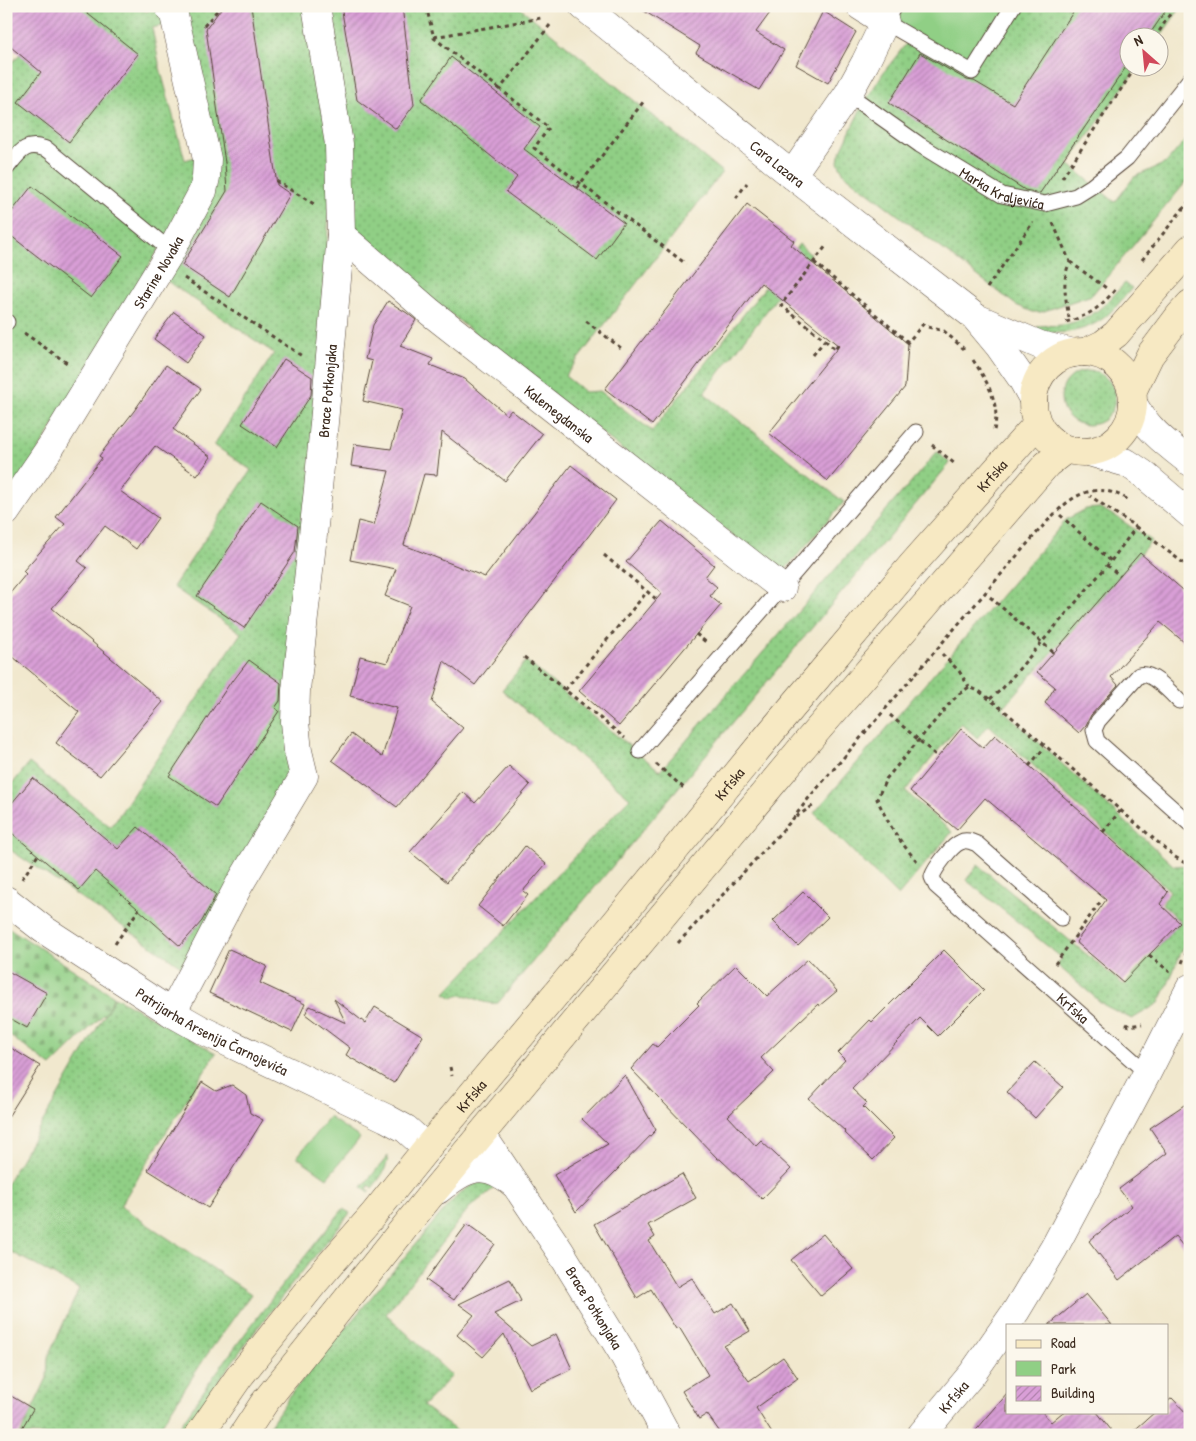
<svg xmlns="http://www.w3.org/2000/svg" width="1196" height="1441" viewBox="0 0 1196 1441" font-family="'Patrick Hand',sans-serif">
<defs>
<pattern id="grass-dots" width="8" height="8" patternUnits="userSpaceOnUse" patternTransform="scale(1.25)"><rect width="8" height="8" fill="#90cf85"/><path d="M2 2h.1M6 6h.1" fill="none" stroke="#77a86c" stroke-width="1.8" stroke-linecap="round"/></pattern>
<pattern id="cemetery-stones" width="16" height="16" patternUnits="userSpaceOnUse" patternTransform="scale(1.25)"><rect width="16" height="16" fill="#90cf85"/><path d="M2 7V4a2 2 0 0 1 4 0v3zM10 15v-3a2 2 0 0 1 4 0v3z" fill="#77a86c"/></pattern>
<pattern id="building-hatch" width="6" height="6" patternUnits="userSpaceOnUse" patternTransform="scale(1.25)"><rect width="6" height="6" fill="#d99fd7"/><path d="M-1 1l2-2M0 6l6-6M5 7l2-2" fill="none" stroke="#b182ae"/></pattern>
</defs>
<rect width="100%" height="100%" fill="#fbf7ec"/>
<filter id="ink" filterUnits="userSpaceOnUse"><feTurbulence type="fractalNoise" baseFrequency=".02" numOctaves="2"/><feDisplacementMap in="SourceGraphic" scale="10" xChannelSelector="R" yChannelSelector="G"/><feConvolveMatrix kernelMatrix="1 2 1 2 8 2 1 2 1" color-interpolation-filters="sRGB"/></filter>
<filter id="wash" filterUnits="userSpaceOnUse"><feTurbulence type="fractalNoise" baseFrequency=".0096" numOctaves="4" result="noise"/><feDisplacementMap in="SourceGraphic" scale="20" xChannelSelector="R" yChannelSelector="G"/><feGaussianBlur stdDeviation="1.12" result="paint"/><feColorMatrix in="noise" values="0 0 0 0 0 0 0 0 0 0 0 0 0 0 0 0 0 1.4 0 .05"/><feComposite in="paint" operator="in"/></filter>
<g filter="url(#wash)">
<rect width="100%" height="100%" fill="#f1e8ce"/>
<path fill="url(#grass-dots)" stroke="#667c52" d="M 59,6 L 139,6 L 147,12 L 152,6 L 166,6 L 173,23 L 152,28 L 160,68 L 185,160 L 203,155 L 202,177 L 6,505 L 6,54 L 14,61 Z
M 176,6 L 307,6 L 333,142 L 295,779 L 184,968 L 6,847 L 6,792 L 29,763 L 111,827 L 241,633 L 173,587 L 251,470 L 214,445 L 274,353 L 161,277 L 204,200 Z
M 321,6 L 518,6 L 722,172 L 565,376 L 585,392 L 600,391 L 652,431 L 799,244 L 810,254 L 704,393 L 844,502 L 781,574 L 347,233 Z
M 1019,6 L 1182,6 L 1159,38 L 1128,38 L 1128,68 L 1137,68 L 1068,164 L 1115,202 L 1134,177 L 1166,163 L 1190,135 L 1190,177 L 1092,295 L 1041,312 L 1033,312 L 1016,305 L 844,174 L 838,162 L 839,155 L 861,108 L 883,73 L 909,40 Z
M 1125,283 L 1132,288 C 1123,298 1115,309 1105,317 C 1086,332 1059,336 1037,330 L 1038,326 C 1046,325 1054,326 1062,325 C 1094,319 1104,306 1125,283 Z
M1061 398a27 27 0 1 1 54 0a27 27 0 1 1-54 0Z
M 937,452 L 950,463 L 498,1003 C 495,1003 492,1004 489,1003 C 476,1002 467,990 453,998 L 445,993 L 630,798 L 502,690 L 526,661 L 660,771 Z
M 1100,508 L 1117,517 L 1151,541 L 1002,709 L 1174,866 L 1190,865 L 1190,931 L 1168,984 L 1159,1003 L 1132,1019 L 1104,1005 L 1057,965 L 1062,958 L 966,880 L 978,865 L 1124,985 L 1180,922 L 1162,904 L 1170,891 L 989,725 L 977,738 L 961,723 L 905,791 L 952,832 L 898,896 L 814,813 L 1067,519 L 1086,509 Z
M 115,997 L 216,1053 L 120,1206 L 251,1294 L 206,1356 L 155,1435 L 20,1435 L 47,1378 L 48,1357 L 79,1289 L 6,1249 L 6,1185 Z
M 388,1156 C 387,1170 380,1178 372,1188 L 369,1185 L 367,1189 L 370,1191 L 368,1192 L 362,1187 Z
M 482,1182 L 489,1184 L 494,1188 L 469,1208 L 386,1314 L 452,1376 L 423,1406 L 462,1435 L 297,1435 L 290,1430 L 287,1435 L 263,1435 L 294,1390 L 448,1205 C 458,1195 467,1185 482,1182 Z
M 343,1209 L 350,1213 C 291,1285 232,1356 183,1435 L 174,1435 C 225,1356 284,1282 343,1209 Z"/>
<path fill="url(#cemetery-stones)" stroke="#667c52" d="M 6,926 L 114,996 L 107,1011 L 51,1066 L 6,1033 Z"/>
<path fill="#90cf85" stroke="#667c52" d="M 898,6 L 1009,6 L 972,66 L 891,19 Z
M 329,1117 L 360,1138 L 327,1178 L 297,1157 Z"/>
<g id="blocks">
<path fill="url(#building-hatch)" d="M 6,6 L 78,6 L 138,54 L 69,142 L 18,102 L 41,72 L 6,43 Z
M 223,6 L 251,6 L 277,185 L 290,194 L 230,297 L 182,265 L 227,191 L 225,163 L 206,29 Z
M 341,6 L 402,6 L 414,105 L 396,129 L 357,100 Z
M 636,6 L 775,6 L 756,32 L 784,50 L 759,90 L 696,53 L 700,46 Z
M 1077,6 L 1169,6 L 1147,38 L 1128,38 L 1128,64 L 1040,193 L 1025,190 L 889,103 L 920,53 L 967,80 L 974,81 L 1013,104 Z
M 823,11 L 856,32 L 828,83 L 796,65 Z
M 451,57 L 540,127 L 524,149 L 624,223 L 597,260 L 506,192 L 517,177 L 421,100 Z
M 32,186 L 123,256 L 91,298 L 6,232 L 6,219 Z
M 747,204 L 794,241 L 791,245 L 908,344 L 905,387 L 828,481 L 769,433 L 839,346 L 761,283 L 652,425 L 605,389 Z
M 388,301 L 407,313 L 416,320 L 400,346 L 433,359 L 430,365 L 465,379 L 507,415 L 511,410 L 542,434 L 505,481 L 442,432 L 437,475 L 424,474 L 404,545 L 485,577 L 571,465 L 616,500 L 475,685 L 444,661 L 432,702 L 463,728 L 397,807 L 332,760 L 351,734 L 382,757 L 397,708 L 350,696 L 360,656 L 387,663 L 410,606 L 385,596 L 396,569 L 350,560 L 358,521 L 374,525 L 389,471 L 351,466 L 354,444 L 391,449 L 402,410 L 363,401 L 372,361 L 365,359 L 373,325 Z
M 174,312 L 206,335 L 186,363 L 154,339 Z
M 284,359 L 312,377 L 311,395 L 277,447 L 242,424 Z
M 166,365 L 201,389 L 173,429 L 211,457 L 197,476 L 155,446 L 120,491 L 158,518 L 136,549 L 105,526 L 78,561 L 87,568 L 52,608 L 163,702 L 100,776 L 56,743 L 79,712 L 6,651 L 6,598 L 26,574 L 23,571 L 65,524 L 56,517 L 102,458 L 99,456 L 134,411 Z
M 261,501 L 298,526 L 295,552 L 244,628 L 197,596 Z
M 662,521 L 714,565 L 705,577 L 717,587 L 710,596 L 721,605 L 619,726 L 579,691 L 662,593 L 626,562 Z
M 1140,553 L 1190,596 L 1190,647 L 1160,622 L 1111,677 L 1118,685 L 1091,715 L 1086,725 L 1079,733 L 1045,703 L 1055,687 L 1037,672 Z
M 249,660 L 281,683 L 280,701 L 275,708 L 279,711 L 216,807 L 169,776 L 232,680 L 233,681 Z
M 961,729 L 983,748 L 995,735 L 1140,865 L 1168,892 L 1160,904 L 1180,923 L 1123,982 L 1076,942 L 1106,900 L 985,798 L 957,830 L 910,791 Z
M 509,766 L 530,785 L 447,882 L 410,852 L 463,792 L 475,803 Z
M 33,778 L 118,849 L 138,827 L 216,895 L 202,921 L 180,946 L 95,871 L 79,890 L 6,828 L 6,810 Z
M 525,846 L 546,864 L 523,891 L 528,895 L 503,926 L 478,906 Z
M 803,892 L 828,917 L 798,946 L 773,921 Z
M 229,949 L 267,966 L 260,983 L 305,1004 L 292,1032 L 209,993 Z
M 944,950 L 984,990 L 938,1036 L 920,1018 L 852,1089 L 867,1103 L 863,1107 L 894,1138 L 873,1160 L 844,1132 L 845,1131 L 809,1099 L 845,1060 L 838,1053 L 870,1020 L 872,1022 Z
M 808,959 L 837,991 L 819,1006 L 818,1004 L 761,1058 L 774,1072 L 728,1116 L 756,1146 L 761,1141 L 791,1169 L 762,1199 L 720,1159 L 718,1159 L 631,1069 L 653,1044 L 657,1047 L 699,1005 L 697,1003 L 736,965 L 767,996 Z
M 6,970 L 47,993 L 27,1028 L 6,1016 Z
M 334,999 L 365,1023 L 375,1007 L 423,1036 L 394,1083 L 346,1055 L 350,1048 L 305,1014 L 310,1006 L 346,1023 Z
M 6,1045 L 40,1066 L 6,1120 Z
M 1035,1062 L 1063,1087 L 1035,1118 L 1007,1092 Z
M 625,1075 L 656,1130 L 576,1212 L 554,1175 L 608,1144 L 582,1119 Z
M 202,1082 L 216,1091 L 232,1085 L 246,1095 L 250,1113 L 263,1120 L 208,1208 L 148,1170 Z
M 1190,1101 L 1190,1255 L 1175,1236 L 1119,1280 L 1089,1241 L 1132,1206 L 1119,1189 L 1167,1153 L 1150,1128 Z
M 682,1174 L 696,1198 L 648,1225 L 655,1237 L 649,1241 L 677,1287 L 692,1278 L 715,1314 L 733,1303 L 750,1331 L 724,1346 L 749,1381 L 783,1357 L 798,1378 L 756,1408 L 773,1435 L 722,1435 L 707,1414 L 699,1419 L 682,1391 L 708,1375 L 679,1327 L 676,1329 L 651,1289 L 637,1298 L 594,1224 Z
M 467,1224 L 495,1244 L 454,1300 L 426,1280 Z
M 823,1234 L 853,1269 L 821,1296 L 791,1260 Z
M 510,1279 L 521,1301 L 494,1314 L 531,1346 L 556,1334 L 572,1369 L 530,1389 L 504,1334 L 483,1357 L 457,1335 L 474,1315 L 459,1304 Z
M 1086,1294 L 1112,1325 L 1049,1325 Z
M 6,1393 L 33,1409 L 18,1435 L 6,1435 Z
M 1007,1394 L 1007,1412 L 1042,1412 L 1051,1422 L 1063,1412 L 1097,1412 L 1115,1435 L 972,1435 Z
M 1172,1398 L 1190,1417 L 1190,1435 L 1129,1435 L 1155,1412 L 1167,1412 L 1167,1402 Z"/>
</g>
</g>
<g filter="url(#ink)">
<use href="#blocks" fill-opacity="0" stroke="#564638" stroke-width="1"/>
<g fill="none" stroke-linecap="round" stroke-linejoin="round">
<g stroke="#564638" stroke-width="17">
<g id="service">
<path d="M 894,6 L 885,22 L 972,72 L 1013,6"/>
<path id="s1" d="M 848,94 L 920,145 L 1002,195 L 1045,204 L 1076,196 L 1092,186 L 1127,158 L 1190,79"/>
<path d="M 6,169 C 19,153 25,140 48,150 L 171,251"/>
<path d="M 6,322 L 7,322"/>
<path d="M 1179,701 C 1170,692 1152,671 1139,675 L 1098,721 L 1094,730 L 1097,741 L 1190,824"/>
<path d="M 640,751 L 916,432"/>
<path id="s2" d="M 1061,918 L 977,844 C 972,842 966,839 961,842 C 952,845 935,868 932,877 L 936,886 L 1147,1073"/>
</g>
</g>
<g stroke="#564638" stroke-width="29">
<g id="minor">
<path d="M 792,175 L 848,94 L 865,63 L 885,22 L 860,6"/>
<path id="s3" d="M 341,235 L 430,312 L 782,588"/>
<path d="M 1133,404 C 1149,431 1166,443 1190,462"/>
<path d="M 1089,452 L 1127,463 L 1142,473 L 1190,514"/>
<path id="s4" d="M 6,512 L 52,445 L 171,251 L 203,191 L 206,177 L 207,159 L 174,15 L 168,6"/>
<path id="s5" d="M 6,900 L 43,929 L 172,1013 L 202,1030 L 386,1118 L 406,1129 L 427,1148"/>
<path id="s6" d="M 172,1013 L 239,885 L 304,776 L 298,751 L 295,722 L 296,690 L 318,489 L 341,235 L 339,144 L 316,6"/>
<path id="s7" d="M 482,1135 L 560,1251 L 622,1352 L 667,1435"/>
<path d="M 438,1190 C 466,1167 484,1158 514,1184"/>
<path id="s8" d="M 921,1435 L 972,1374 L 1016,1311 L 1054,1248 L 1147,1073 L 1190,988"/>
</g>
</g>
<g stroke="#564638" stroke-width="29">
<g id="tertiary">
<path id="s9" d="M 583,6 L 792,175 L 974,316 L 999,346 L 1022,379 L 1033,399"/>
<path d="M 979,319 L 1040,345 L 1074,353"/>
</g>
</g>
<g stroke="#564638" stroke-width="29">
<g id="secondary">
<circle cx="1083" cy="402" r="50"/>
<path d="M 1086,352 L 1103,344 L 1116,334 L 1190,249"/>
<path d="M 1133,390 L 1150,355 L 1180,315 L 1190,304"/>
<path id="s10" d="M 199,1435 L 239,1377 L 314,1283 L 373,1215 L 427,1148 L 616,922 L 772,731 L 912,565 L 1037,424"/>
<path d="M 243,1435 L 264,1403 L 429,1197 L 801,749 L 1047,464 L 1065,450"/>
</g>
</g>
<path stroke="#564638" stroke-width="3" stroke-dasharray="4 4" stroke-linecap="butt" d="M 426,6 L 434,38 L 500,89
M 550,25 L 500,89 L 549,128 L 534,148 L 686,264
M 204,26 L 221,6
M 434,37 L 541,18
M 1155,38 L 1175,6
M 1062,178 L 1135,68
M 276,181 L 314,204
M 577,188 L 644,101
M 736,198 L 747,183
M 1053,223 L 1070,262 C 1061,280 1066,299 1069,318
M 1142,260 L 1190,200
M 814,262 L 908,342 L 924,323
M 1070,262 L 1109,290
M 184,278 L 302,356
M 987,288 L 1033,222
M 586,321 L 621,348
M 1066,322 C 1091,315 1099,308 1116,289
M 928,327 L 944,331 L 964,349
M 24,333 L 70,365
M 825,340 L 835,350 L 838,345
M 813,355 L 825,340 L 781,305 L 826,246
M 973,360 C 987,381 1001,404 994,430
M 932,445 L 955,464
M 1060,515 L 1111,561
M 1136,527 L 1190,568
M 604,555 L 656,599
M 1107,565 L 1120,576
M 990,597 L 1054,653
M 696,634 L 707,643
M 942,654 L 959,671 L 969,687
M 524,657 L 625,738
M 565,690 L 647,592
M 990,699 L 1002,689 L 1111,561 L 1136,527 L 1090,496
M 890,715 L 938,757
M 656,764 L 685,789
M 1029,766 L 1045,747
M 796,817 L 814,805
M 1103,832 L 1120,811
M 917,861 C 898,840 889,825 877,799 L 886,779 L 950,703 L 959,694 L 969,687 L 979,691 L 1007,713 L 1175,857 L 1185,863 L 1190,862
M 22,879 L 38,855
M 678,943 L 792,820 L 808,799 L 1034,536 C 1061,506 1087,473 1130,501
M 115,944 L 139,909
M 1149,955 L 1170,972
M 1182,963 L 1190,943
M 1055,964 L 1101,901
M 1126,1024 L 1129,1026 L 1142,1024
M 450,1067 L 452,1076"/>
<use href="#service" stroke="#fff" stroke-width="15"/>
<use href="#minor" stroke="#fff" stroke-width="28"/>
<use href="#tertiary" stroke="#fff" stroke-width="28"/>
<use href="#secondary" stroke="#f7e9c3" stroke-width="28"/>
</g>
</g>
<g text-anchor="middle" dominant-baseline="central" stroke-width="5" stroke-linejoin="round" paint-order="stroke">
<g font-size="15" fill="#3b2a1e" stroke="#fbf7ec">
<text stroke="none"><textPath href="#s9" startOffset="250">Cara Lazara</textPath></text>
<text stroke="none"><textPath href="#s1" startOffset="182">Marka Kraljevića</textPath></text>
<text stroke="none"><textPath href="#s4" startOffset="284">Starine Novaka</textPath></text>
<text stroke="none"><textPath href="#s6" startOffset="659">Brace Potkonjaka</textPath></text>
<text stroke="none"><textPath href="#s3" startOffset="282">Kalemegdanska</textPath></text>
<text stroke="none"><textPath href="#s10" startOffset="1245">Krfska</textPath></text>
<text stroke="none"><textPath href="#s10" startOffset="840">Krfska</textPath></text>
<text stroke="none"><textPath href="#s2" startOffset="368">Krfska</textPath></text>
<text stroke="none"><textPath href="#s5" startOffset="245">Patrijarha Arsenija Čarnojevića</textPath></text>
<text stroke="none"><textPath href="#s10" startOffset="435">Krfska</textPath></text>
<text stroke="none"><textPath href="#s7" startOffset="206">Brace Potkonjaka</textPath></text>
<text stroke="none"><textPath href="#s8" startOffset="50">Krfska</textPath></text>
</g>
</g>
<rect width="1196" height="1441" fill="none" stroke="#fbf7ec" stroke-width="25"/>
<rect x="1006" y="1324" width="162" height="90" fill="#fbf7ec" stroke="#aea59a"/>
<rect x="1016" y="1340" width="25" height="8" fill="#f7e9c3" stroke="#aea59a"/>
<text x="1051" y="1348" font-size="15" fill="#3b2a1e">Road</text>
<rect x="1016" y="1361" width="25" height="15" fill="#90cf85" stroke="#aea59a"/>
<text x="1051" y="1374" font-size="15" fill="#3b2a1e">Park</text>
<rect x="1016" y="1386" width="25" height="15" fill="url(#building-hatch)" stroke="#aea59a"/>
<text x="1051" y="1398" font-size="15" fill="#3b2a1e">Building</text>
<g transform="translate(1144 52) rotate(333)"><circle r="24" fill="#fbf7ec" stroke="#aea59a"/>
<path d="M0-4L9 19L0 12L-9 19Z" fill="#d1495b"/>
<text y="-8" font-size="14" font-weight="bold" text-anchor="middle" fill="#3b2a1e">N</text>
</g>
</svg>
